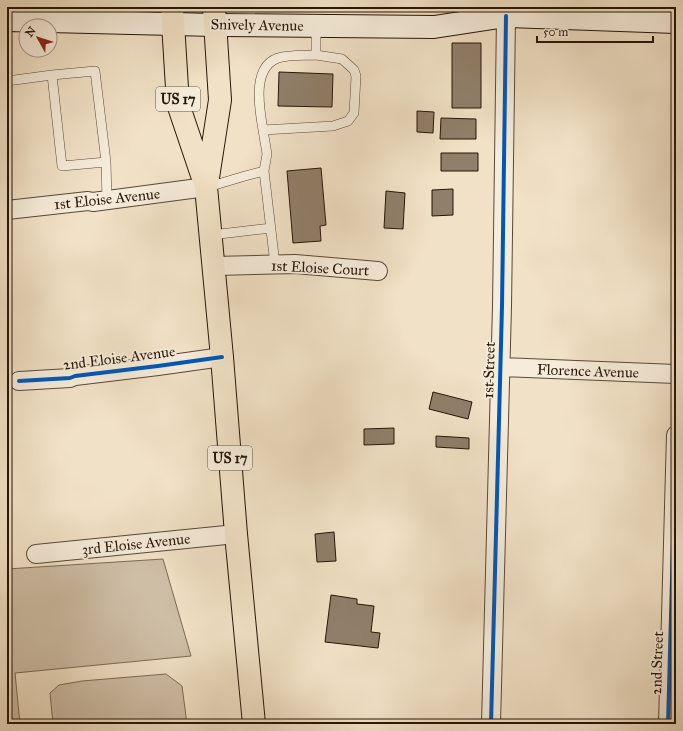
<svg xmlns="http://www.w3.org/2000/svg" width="683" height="731" viewBox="0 0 683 731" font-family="'IM FELL Great Primer',serif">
<rect width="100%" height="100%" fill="#f1e1c6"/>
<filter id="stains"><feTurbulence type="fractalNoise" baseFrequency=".005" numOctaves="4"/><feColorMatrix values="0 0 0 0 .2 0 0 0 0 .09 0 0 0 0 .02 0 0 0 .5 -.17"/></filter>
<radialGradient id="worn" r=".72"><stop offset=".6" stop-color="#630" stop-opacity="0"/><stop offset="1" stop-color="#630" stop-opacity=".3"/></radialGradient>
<path fill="#cebea6" stroke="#7a6a56" d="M 163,559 L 191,656 L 15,673 L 20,724 L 7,724 L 7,569 Z
M 166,674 L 182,686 L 187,724 L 53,724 L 50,693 L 59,685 L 82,681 Z"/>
<path fill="#907f6a" stroke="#261507" d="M 452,43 L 481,43 L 481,108 L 452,108 Z
M 279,72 L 333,74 L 332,107 L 278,106 Z
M 417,111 L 434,112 L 433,133 L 417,132 Z
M 441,118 L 476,119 L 476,139 L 440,139 Z
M 441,153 L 478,153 L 478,171 L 441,171 Z
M 321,168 L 326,225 L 320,226 L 321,241 L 293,243 L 287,171 Z
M 453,189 L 453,215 L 432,216 L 432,190 Z
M 386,191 L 405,193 L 403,229 L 384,228 Z
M 433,392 L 472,402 L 468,419 L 429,409 Z
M 394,428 L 394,444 L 364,445 L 364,429 Z
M 436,436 L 469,438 L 469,449 L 436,447 Z
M 334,532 L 336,561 L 317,562 L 315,534 Z
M 331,595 L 357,599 L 357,604 L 374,606 L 371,632 L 380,633 L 378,648 L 325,642 Z"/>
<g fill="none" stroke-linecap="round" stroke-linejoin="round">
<g stroke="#594837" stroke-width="10">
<path id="lane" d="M 52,75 L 95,71 L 106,162
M 7,81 L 52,75 L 62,166 L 106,162 L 107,200
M 263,130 C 259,107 251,63 282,57 C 293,55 305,55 316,55
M 208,187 L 245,176 L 264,171
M 211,235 L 271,228
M 275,264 L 264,171 L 267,154 L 263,130 L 333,126 L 348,121 L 354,113 L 356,76 L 354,70 L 342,59 L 316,55 L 316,26"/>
</g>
<g stroke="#594837" stroke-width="20">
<path id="street" d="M 7,210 L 88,201 L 93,202 L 206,187
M 214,266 L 295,264 L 378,271
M 501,367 L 676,374
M 19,381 L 70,378 L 75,376 L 158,366 L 222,357
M 36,554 L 236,534
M 491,724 L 502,306 L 506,16
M 668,724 L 676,435"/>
</g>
<g stroke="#261507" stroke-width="24">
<path id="secondary" d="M 7,20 L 215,25 L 434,27 L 506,16 L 676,22"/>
</g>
<g stroke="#261507" stroke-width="24">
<path id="highway" d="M 172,7 L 178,104 L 206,187 L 222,357 L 236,534 L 254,724
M 207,184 L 220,100 L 214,7"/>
</g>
<use href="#lane" stroke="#f6ecda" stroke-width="9"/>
<use href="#street" stroke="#f6ecda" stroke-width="18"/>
<use href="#secondary" stroke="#f6ecda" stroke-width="22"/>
<use href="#highway" stroke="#f1e1c6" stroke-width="22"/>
<g stroke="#f6ecda" stroke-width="6">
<path id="cycleway" d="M 19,381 L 70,378 L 75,376 L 158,366 L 222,357
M 491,724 L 502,306 L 506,16
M 668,724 L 676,435"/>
</g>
<use href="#cycleway" stroke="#0057b8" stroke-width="4"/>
</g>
<g text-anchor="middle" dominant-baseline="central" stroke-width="3.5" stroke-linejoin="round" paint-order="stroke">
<g fill="#f6ecda" stroke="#645646" stroke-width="1">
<rect x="156" y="87" width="44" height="24" rx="3"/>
<rect x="208" y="446" width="44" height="24" rx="3"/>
</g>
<g font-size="14" font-weight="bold" fill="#261507">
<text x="178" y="99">US 17</text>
<text x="230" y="458">US 17</text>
</g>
<g font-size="15" fill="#261507" stroke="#f6ecda">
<text transform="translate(257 25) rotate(1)">Snively Avenue</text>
<text transform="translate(107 199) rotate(-6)">1st Eloise Avenue</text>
<text transform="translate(320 268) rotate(3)">1st Eloise Court</text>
<text transform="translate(119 358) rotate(-7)">2nd Eloise Avenue</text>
<text transform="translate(489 370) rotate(-88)">1st Street</text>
<text transform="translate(588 371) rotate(2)">Florence Avenue</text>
<text transform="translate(136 544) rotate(-6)">3rd Eloise Avenue</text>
<text transform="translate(657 663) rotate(-88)">2nd Street</text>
</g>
</g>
<rect width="683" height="731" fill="none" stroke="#f1e1c6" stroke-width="24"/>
<rect x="8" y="8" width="667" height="715" fill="none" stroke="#261507" stroke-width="2"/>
<rect x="12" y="12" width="659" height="707" fill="none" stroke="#261507"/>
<g transform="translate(38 38) rotate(309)"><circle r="19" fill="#f6ecda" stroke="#a39686"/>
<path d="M0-3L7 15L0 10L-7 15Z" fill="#8f2418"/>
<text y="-6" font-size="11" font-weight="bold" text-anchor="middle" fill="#261507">N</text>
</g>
<path d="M537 36v6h116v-6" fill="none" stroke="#261507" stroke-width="2"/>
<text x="543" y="36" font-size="12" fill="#261507" stroke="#f6ecda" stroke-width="3" paint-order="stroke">50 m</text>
<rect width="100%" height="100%" filter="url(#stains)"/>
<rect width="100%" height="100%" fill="url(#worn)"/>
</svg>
